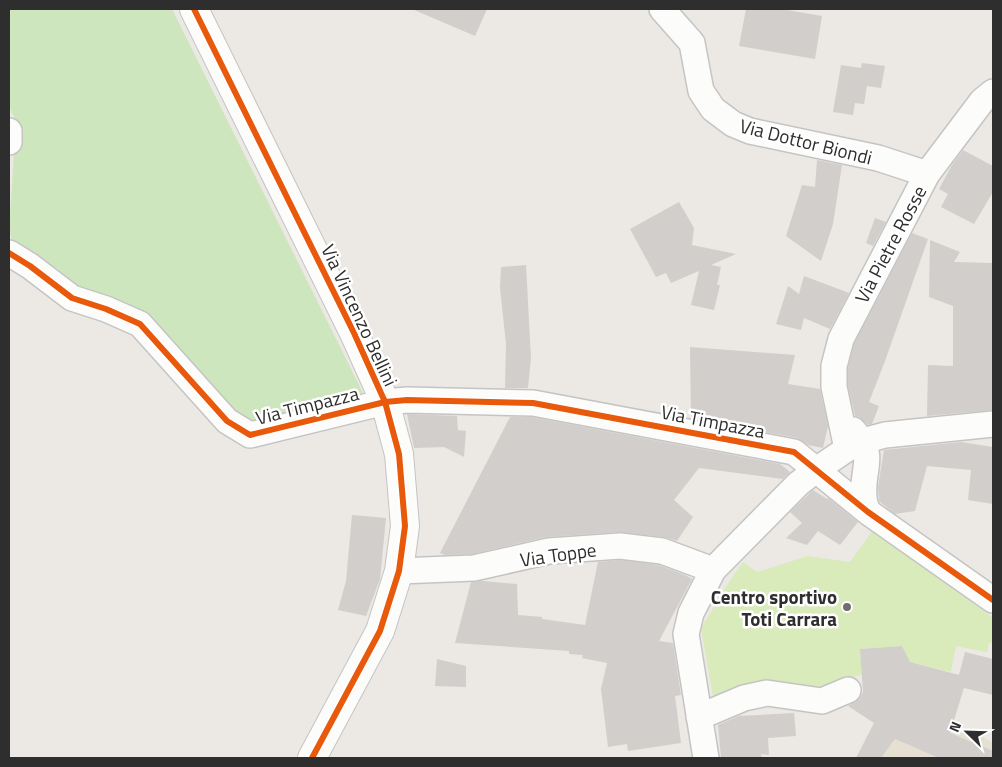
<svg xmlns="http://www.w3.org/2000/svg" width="1002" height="767" viewBox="0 0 1002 767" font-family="'Titillium Web',sans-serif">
<rect width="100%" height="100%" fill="#ece8e4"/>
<path fill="#e6e0d3" d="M 945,732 L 978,734 L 993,743 L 993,758 L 881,758 L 895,739 L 923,751 Z"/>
<path fill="#cee6be" d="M 9,9 L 172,9 L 363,393 L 262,421 L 244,419 L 96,298 L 76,286 L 58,269 L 19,247 L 12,240 L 9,230 L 16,122 L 9,106 Z"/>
<path fill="#d9eabb" d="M 873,530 L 993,618 L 993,643 L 989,643 L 987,652 L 956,646 L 951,672 L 910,662 L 902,646 L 860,649 L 862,674 L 819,689 L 752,683 L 714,703 L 701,628 L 731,579 L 743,562 L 757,572 L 808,556 L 850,562 Z"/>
<path fill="#d1cecb" d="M 412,9 L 487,9 L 475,36 Z
M 746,9 L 781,9 L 822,16 L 815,59 L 739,46 Z
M 862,63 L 885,66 L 881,88 L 867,86 L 864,104 L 855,103 L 853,115 L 833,112 L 841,65 L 861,68 Z
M 963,150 L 993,166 L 993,192 L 974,224 L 941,207 L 948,194 L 939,189 L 952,165 Z
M 817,160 L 842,165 L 833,224 L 821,261 L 786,236 L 802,185 L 815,187 Z
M 679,202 L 694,228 L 692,245 L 736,254 L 711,265 L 721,267 L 717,285 L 720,285 L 714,310 L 691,305 L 699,271 L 671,283 L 666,273 L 656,277 L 630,229 Z
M 875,218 L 886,222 L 873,246 L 866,243 Z
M 912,233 L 928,239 L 885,361 L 869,402 L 879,406 L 872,424 L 868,425 L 859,417 L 855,416 L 848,386 L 848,368 L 854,344 Z
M 930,240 L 960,252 L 954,262 L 993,263 L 993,410 L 927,416 L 928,365 L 953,366 L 953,306 L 929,297 Z
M 526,265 L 531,358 L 528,388 L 505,388 L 506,344 L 500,288 L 501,267 Z
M 804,276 L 849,293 L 830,329 L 804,318 L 801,330 L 776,324 L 788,286 L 799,294 Z
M 690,347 L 795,355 L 788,384 L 820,389 L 828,426 L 823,448 L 808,445 L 797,438 L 691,418 Z
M 407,414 L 457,416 L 458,430 L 466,431 L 464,457 L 444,447 L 414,448 Z
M 510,417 L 531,417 L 780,464 L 790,472 L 783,479 L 699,468 L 674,500 L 693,517 L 677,541 L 664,537 L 619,532 L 546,537 L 472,554 L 445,555 L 440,553 Z
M 961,442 L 993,447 L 993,504 L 968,500 L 971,470 L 927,466 L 915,511 L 895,514 L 879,501 L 878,487 L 884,450 Z
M 813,490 L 827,499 L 828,498 L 858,522 L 840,545 L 818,531 L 807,545 L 786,538 L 802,523 L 790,512 Z
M 352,515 L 386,518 L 380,579 L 366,616 L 338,610 L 346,581 Z
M 620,560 L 659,565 L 685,575 L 692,579 L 659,641 L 673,643 L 681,695 L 675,696 L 681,743 L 628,751 L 627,744 L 608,747 L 601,689 L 607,663 L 582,658 L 583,655 L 569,654 L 569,651 L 455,643 L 471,582 L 482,581 L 517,584 L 518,615 L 542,617 L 542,619 L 585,625 L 598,562 Z
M 902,646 L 910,662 L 959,675 L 965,652 L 993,659 L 993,695 L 964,688 L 950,733 L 993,751 L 993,758 L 939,758 L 895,739 L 881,758 L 856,758 L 874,723 L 848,706 L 859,699 L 863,692 L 860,649 Z
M 437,659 L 466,666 L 466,687 L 435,686 Z
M 794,713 L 796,736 L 768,738 L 769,755 L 761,754 L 762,758 L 721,758 L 718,725 L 739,716 Z"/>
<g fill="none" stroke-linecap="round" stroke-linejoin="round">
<g stroke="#c5c4c5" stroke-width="28">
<path id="street" d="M 662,9 L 692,43 L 701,91 L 713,109 L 733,124 L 750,131 L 878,158 L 927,174
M 9,131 L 9,142
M 9,253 L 30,266 L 72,298 L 106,309 L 140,324 L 227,421 L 250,435 L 385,402 L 407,400 L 533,403 L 794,452 L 868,512 L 993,600
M 853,430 C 878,457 861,467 864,497 C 864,502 866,507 868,512
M 847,449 L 834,387 L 834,366 L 841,339 L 927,174 L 982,101 L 993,92
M 399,571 L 474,568 L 549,551 L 620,546 L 662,551 L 713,570
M 699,717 L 744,698 L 767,693 L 822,701 L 848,690
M 706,758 L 686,634 L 691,613 L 713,570 L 798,484 L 816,470 L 847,449 L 863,441 L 885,435 L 993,424"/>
</g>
<g stroke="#c5c4c5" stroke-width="30">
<path id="secondary" d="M 194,9 L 354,333 L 385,402 L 399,454 L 405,526 L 399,571 L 380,631 L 312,758"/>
</g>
<use href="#street" stroke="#fcfcfb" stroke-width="25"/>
<use href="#secondary" stroke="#fcfcfb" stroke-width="28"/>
<g stroke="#fff" stroke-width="9">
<path id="cycleway" d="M 194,9 L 354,333 L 385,402 L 399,454 L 405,526 L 399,571 L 380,631 L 312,758
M 9,253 L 30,266 L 72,298 L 106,309 L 140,324 L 227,421 L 250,435 L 385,402 L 407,400 L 533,403 L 794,452 L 868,512 L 993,600"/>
</g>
<use href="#cycleway" stroke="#e8590c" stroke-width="6"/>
</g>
<circle fill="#706f6e" stroke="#fff" stroke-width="2" cx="847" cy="607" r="5"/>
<g text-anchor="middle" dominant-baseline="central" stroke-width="5" stroke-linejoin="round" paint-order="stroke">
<g font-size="19" fill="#2e2e2e" stroke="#fff">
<text transform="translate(806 141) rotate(14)">Via Dottor Biondi</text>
<text transform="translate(890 244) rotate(-62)">Via Pietre Rosse</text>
<text transform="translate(360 315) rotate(65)">Via Vincenzo Bellini</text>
<text transform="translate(307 405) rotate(-14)">Via Timpazza</text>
<text transform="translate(713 421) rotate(11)">Via Timpazza</text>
<text transform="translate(558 554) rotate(-8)">Via Toppe</text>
</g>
<g font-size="19" font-weight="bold" fill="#2e2e2e" stroke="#fff" text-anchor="end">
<text x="837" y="596">Centro sportivo<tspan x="837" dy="22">Toti Carrara</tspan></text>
</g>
</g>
<rect width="1002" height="767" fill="none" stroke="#2e2e2e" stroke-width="20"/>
<g transform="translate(967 732) rotate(293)" stroke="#ffffff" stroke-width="4" paint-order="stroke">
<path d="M0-4L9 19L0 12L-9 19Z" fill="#2e2e2e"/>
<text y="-8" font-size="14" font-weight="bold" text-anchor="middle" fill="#2e2e2e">N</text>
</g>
</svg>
